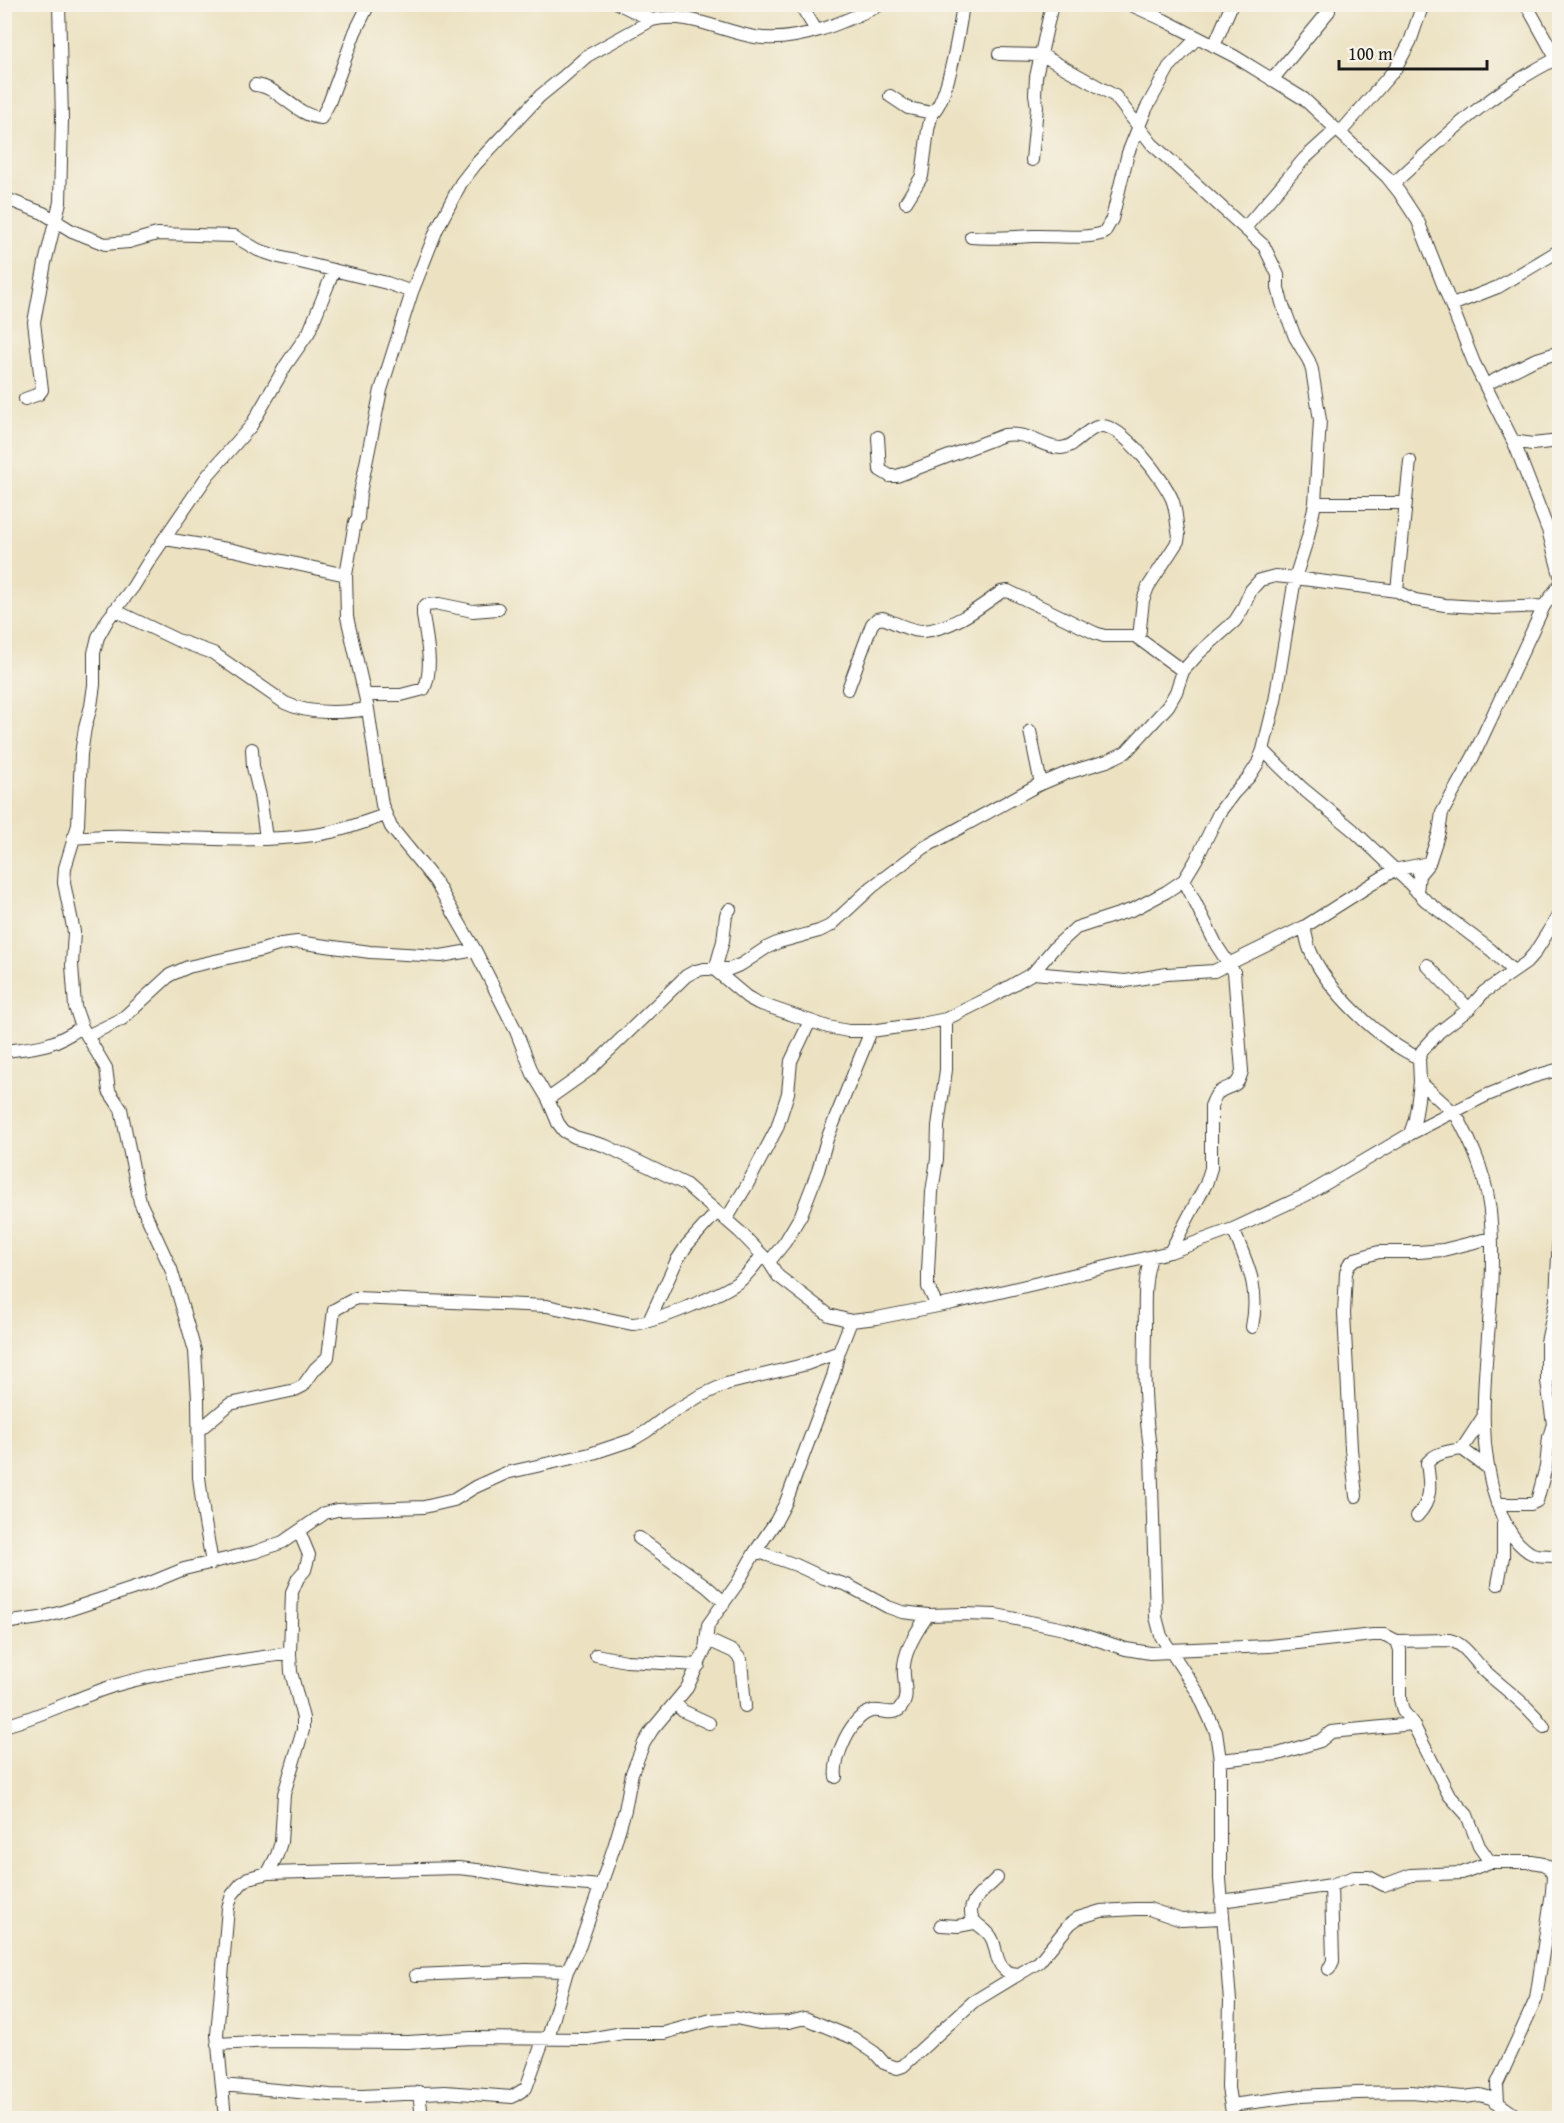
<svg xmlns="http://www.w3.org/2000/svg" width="1564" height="2123" viewBox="0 0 1564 2123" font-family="'Gentium Book Plus',serif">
<rect width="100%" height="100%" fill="#f7f3e8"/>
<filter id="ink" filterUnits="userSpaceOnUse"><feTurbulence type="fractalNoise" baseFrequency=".0167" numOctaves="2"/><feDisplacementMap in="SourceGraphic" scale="12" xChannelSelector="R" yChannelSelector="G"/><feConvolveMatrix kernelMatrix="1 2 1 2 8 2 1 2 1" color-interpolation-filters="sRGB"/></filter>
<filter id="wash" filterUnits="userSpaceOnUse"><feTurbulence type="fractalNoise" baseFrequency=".008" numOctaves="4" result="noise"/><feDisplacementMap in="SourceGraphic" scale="24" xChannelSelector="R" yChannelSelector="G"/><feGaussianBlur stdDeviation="1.35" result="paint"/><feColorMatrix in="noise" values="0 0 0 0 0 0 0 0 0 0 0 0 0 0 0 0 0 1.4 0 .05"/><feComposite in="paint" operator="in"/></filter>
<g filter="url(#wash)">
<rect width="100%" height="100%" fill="#ece2c2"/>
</g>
<g filter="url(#ink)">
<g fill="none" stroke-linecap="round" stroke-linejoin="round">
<g stroke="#3b3a35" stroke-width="14">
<path id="street" d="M 619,4 L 652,20
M 800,4 L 816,30
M 882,4 C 844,22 797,44 755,37 C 720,31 687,11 652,20 L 587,56 L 562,78 L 540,96 L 475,165 L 461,183 L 437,229 L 412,292 L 381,390 L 360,493 L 358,518 L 355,522 L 346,575 L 347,617 L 368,709 L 382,805 L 391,827 L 435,881 L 475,950 L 516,1031 L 533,1074 L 548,1099 L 558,1123 L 564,1131 L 575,1137 L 606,1146 L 685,1184 L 740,1232 L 769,1262 L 778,1276 L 829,1315 L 851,1321 L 877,1318 L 953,1303 L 1170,1252 L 1233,1229 L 1306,1195 L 1410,1134 L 1485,1096 L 1532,1077 L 1560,1069
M 1129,4 L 1164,20 L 1234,56 L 1304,99 L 1387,177 L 1399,192 L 1418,221 L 1474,363 L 1515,445 L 1548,530 L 1560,575
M 1526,4 L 1556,58
M 1214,46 L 1232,4
M 999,54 L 1040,55
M 1272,80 L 1329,11
M 255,85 C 278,86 296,116 321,118 L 329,103 L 355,32 L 369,4
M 890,96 L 908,108 L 932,113 C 948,102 960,26 963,4
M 1340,133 L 1396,68 L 1410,42 L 1423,4
M 1032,160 L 1037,107 L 1035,94 L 1036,77 L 1052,4
M 1393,184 C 1445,136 1495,88 1560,57
M 4,198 L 43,213 L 72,231 L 105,244 L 129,242 L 157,234 L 234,236 L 258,250 L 279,257 L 387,283 L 412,292
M 906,202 L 922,176 L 928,130 L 932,113
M 1245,228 L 1304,159 L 1337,129
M 971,237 C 992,239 1012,237 1033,236 C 1056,235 1081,240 1104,233 L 1112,219 L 1128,153 L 1146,109 L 1169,67 L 1197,38
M 1452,305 L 1498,287 L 1560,250
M 1485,385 L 1534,360 L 1560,352
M 25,399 L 39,394 L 42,390 L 34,322 L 45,263 L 60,202 L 62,119 L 59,4
M 878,437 L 880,470 L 890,476 L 897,476 L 1004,435 C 1030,431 1041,448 1061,448 C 1077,447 1085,428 1101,426 C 1122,424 1164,480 1172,499 C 1177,511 1176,524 1179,535 L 1178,541 L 1148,587 L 1143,600 L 1139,638
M 1513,441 L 1532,444 L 1560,441
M 1315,503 L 1405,503
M 165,539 L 233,550 L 346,575
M 1397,591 L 1410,461
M 114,610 L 177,640 L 213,653 L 285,703 C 310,715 341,713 368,709
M 848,689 L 872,624 L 877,619 L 883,618 C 895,623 910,631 923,631 C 952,629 979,608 1001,592 L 1008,591 L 1095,633 L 1104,636 L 1135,636 L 1183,671
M 365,695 L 401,695 L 424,689 C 434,668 426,637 423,615 L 423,608 L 426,605 L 439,604 L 473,611 L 498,609
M 1030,731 L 1041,784
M 252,749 L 253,767 L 260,796 L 266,838
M 1263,750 L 1302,788 L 1353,830 L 1408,882 L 1425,900 L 1491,950 L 1513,971
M 73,838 C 92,837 111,835 129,836 C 190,838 253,843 314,835 C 338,832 362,823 385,815
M 1417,892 L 1419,875 L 1429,863
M 730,909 L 726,915 L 723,941 L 715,970 L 747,997 L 758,1003 L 828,1027 L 848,1031 L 871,1031 L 921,1024 L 946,1019 L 991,997 L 1033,973 L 1053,949 L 1076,928 L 1134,909 L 1166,892 L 1184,880 L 1196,860 L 1219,813 L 1233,794 L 1249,777 L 1258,763 L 1263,750 L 1275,701 L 1295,578 L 1308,537 L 1315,503 L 1320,420 L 1312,370 L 1309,361 L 1295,337 L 1282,303 L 1278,288 L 1278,275 L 1264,246 L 1152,144 L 1115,96 L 1040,54
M 1304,927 C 1306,934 1307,943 1310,950 C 1326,989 1380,1041 1419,1058
M 1427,965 L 1469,1009
M 1033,973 L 1126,981 L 1167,974 L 1214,971 L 1304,927 L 1394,870 L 1429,863 L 1439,832 L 1442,813 L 1473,757 L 1544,606 L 1560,584
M 87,1036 L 122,1019 L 170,975 L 188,967 L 259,951 L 281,944 L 297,942 L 370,952 L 441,956 L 475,950
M 4,1051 C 40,1047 51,1047 82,1027
M 1420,1082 L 1453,1112
M 548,1099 L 589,1070 L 686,976 L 695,971 L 704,969 L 730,969 L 742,964 L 766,948 L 779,942 L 819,931 L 830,926 L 872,887 L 925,847 L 1036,786 L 1067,773 L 1107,761 L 1126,752 L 1168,706 L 1176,692 L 1183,671 L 1199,653 L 1235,621 L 1242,610 L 1251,590 L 1260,580 L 1275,576 L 1295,578 L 1397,591 L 1415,600 L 1445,605 L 1494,608 L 1544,606
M 1454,1111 C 1474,1146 1489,1182 1491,1223 C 1493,1246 1492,1272 1491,1295 C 1487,1366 1474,1435 1497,1503 C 1504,1522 1512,1541 1529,1552 C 1537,1558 1550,1554 1560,1557
M 1410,1134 L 1415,1119 L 1418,1099 L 1420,1082 L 1419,1058 L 1422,1051 L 1439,1032 L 1469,1009 L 1484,992 L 1526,963 L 1534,954 L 1560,913
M 726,1220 L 747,1185 L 777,1128 L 788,1093 L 791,1061 L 810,1021
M 1233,1229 C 1248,1266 1260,1287 1252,1327
M 1170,1252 L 1206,1184 L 1211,1168 L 1211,1106 C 1213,1102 1215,1095 1218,1093 C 1230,1083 1237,1091 1242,1071 L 1234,972 L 1217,946 L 1184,880
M 1151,1257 C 1143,1281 1145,1306 1145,1331 C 1144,1372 1144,1412 1151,1453 L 1156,1617 L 1161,1636 L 1198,1693 L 1216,1732 L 1220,1760 L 1220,1879 L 1230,2001 L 1228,2088 L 1233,2118
M 769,1262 L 785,1242 L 801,1215 L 818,1171 L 827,1139 L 871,1031
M 937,1306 L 928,1287 L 928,1272 L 932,1192 L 937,1159 L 938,1126 L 946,1070 L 946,1019
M 649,1321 L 677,1260 L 687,1245 L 717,1212
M 198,1431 L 230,1404 L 295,1390 L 303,1386 L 315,1369 L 328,1357 L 334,1310 L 356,1298 L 547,1306 L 632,1324 C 655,1323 723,1294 741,1280 C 749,1273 756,1264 762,1255
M 1462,1449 L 1488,1468
M 1356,1496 L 1351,1449 L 1344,1313 L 1346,1273 L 1349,1264 L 1355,1259 L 1379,1252 L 1419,1252 L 1443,1250 L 1491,1238
M 1497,1504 L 1531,1504 L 1537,1501 L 1546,1467 L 1549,1437 L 1553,1424 L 1547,1381 L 1547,1342 L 1556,1300 L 1560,1213
M 1417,1516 C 1433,1499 1430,1485 1427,1463 C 1436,1452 1450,1451 1462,1449 L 1483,1417
M 639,1538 L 706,1586 L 724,1602
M 756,1551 L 796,1565 L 824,1578 L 847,1585 L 888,1607 L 902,1612 L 928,1615 L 964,1614 L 996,1615 L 1064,1629 L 1126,1649 L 1150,1653 L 1170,1652
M 212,1563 L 204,1517 L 199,1477 L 198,1399 L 195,1351 L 171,1269 L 140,1202 L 121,1109 L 109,1091 L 106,1068 L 82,1027 L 75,1007 L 72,965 L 74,932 L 64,883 L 65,868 L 78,825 L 81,754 L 85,728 L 91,706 L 94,685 L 94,653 L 98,637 L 108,619 L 133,587 L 149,561 L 208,475 L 251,426 L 286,365 L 309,332 L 334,270
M 1498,1584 L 1503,1557 L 1503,1524
M 4,1623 L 40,1618 L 62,1612 L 150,1583 L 184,1569 L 255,1552 L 283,1542 L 325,1513 L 337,1510 L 424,1507 L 454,1500 L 475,1487 L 506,1473 L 590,1454 L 632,1440 L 647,1431 L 668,1415 L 698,1397 L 726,1384 L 807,1364 L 839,1352
M 706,1639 L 734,1652 L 741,1660 L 745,1706
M 1397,1641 L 1449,1640 C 1465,1643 1475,1663 1487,1673 C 1507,1691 1528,1705 1544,1727
M 1169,1650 L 1269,1646 L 1373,1635 L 1385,1635 L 1397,1641 L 1400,1650 L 1400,1699 L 1403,1711 L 1413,1724 L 1449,1795 L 1467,1815 L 1479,1846 L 1490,1862
M 596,1655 L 626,1661 L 699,1665
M 675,1703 L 683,1711 L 709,1723
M 4,1726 C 42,1716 76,1698 113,1686 C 170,1669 231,1662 290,1653
M 1220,1760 L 1278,1754 L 1320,1741 L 1331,1732 L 1413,1724
M 836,1777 C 833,1758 851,1716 872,1711 C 882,1709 895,1718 902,1706 C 910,1696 902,1678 904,1665 C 906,1647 918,1629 928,1615
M 268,1873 L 277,1855 L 281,1842 L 284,1794 L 303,1730 L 303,1718 L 291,1672 L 290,1653 L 292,1592 L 298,1578 L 305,1570 L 309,1555 L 299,1531
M 997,1878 C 989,1887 972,1898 971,1910 C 970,1925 987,1927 992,1939 C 997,1949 995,1961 1004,1969 C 1007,1973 1012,1973 1017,1974
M 1221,1901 L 1299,1890 L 1331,1885 L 1354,1877 L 1369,1877 L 1384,1885 L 1411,1875 L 1462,1873 L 1490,1862 L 1532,1862 L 1543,1864 L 1548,1867 L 1553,1875 L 1552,1892 L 1536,1999 L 1497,2084 L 1498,2102
M 941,1925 L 958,1926 L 974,1923
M 1329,1969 L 1333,1961 L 1331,1885
M 416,1975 L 526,1970 L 567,1971
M 548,2038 L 567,1971 L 580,1945 L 614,1847 L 625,1810 L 632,1773 L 644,1743 L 652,1730 L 687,1688 L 705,1650 L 708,1625 L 737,1584 L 755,1552 L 776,1521 L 786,1502 L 833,1376 L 839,1352 L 851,1321
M 217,2044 L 272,2041 L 408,2042 L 471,2038 L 588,2039 L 623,2033 L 664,2033 L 711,2020 L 736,2018 L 759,2023 L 789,2022 L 805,2018 L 853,2038 L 875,2053 L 884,2063 L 897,2068 L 903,2066 L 973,2002 L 1039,1962 L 1070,1924 L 1078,1918 L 1101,1911 L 1135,1909 L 1149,1909 L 1181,1920 L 1222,1918
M 222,2085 L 330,2095 L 362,2096 L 445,2092 L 512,2097 L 526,2088 L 544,2038
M 419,2092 L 422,2118
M 1231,2105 L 1301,2096 L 1357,2093 L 1411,2092 L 1463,2097 L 1480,2095 L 1491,2098 L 1519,2118
M 225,2118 L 217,2035 L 228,1908 L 232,1895 L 241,1884 L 248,1878 L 268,1873 L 458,1868 L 477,1870 L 540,1881 L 601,1886"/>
</g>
<use href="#street" stroke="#fff" stroke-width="12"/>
</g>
</g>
<rect width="1564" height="2123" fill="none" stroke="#f7f3e8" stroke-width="24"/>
<path d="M1339 60v9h148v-9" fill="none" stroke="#1c1c1c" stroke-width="3"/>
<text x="1348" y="60" font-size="18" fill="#1c1c1c" stroke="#f7f3e8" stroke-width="4.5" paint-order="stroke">100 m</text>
</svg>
